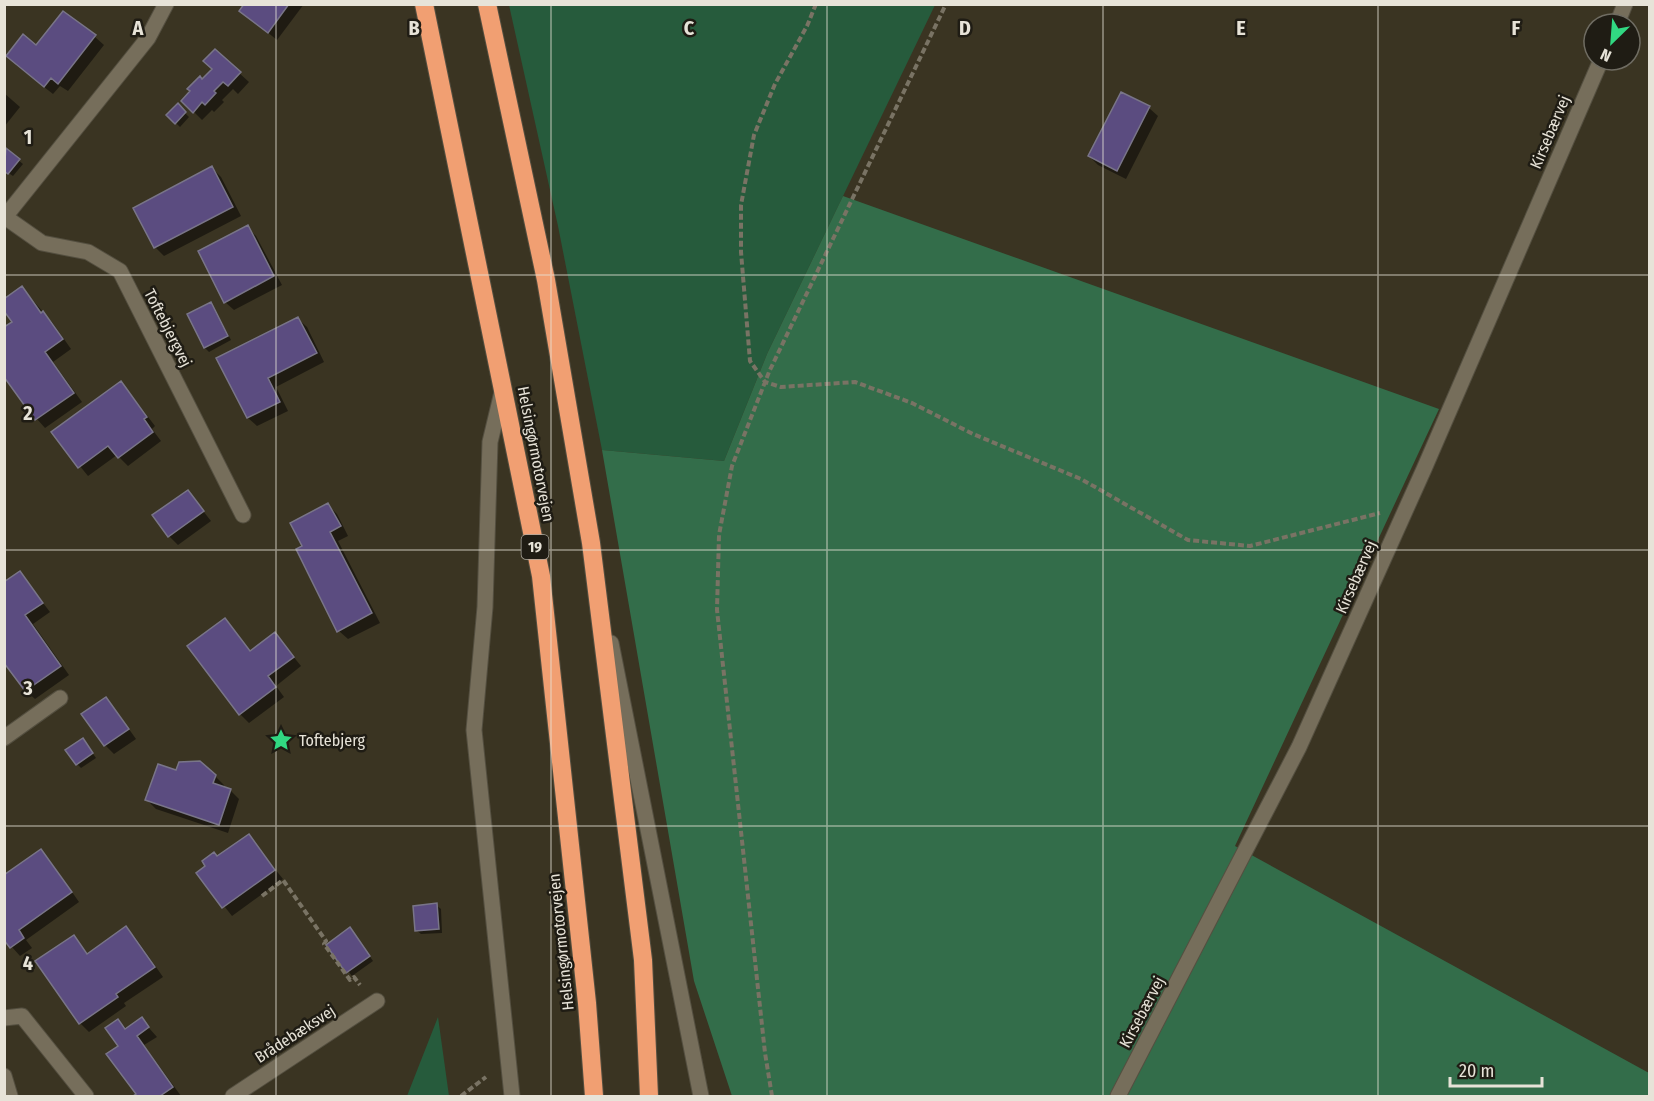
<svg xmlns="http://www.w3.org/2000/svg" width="1654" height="1101" viewBox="0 0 1654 1101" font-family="'Fira Sans Condensed',sans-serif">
<rect width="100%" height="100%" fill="#3a3422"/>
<path fill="#265b3c" d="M 509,5 L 935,5 L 767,354 L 724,461 L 602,450 L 558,226 Z
M 438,1017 L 449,1096 L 407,1096 Z"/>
<path fill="#336d4a" d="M 843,196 L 1439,409 L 1235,846 L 1649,1073 L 1649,1096 L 732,1096 L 694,981 L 602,450 L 724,461 L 767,354 Z"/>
<path fill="#0007" d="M 246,4 L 304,4 L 277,40 L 241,11 Z
M 63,13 L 95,37 L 104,45 L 68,91 L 60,86 L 53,94 L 16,65 L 36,47 Z
M 215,51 L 249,82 L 238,94 L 233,89 L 222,100 L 224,102 L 214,112 L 212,110 L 202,120 L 183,101 L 214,69 Z
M 4,93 L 20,107 L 4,127 Z
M 178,106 L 189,117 L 180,127 L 168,115 Z
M 1149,108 L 1158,116 L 1126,179 L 1098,165 L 1089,156 Z
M 6,150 L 23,164 L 13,176 L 4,170 Z
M 212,168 L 221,177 L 241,216 L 164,256 L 155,247 Z
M 247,227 L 256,236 L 282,285 L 234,310 L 225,302 Z
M 22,288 L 52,322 L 71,349 L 53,362 L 82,402 L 45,428 L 37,419 L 4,375 Z
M 210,304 L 214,308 L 231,340 L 209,352 L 205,348 L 189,315 Z
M 298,319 L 307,327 L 324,362 L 276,387 L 288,411 L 257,426 L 248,418 L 218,359 Z
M 121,383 L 129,392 L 155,426 L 152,429 L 161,441 L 128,466 L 117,455 L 88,476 L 53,433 Z
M 188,492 L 211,521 L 178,545 L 169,536 Z
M 328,505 L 337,514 L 348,536 L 338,541 L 380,623 L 348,639 L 339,631 L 304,546 Z
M 20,573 L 50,612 L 33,624 L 69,675 L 35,699 L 26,691 L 4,660 Z
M 225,620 L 251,652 L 275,634 L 301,666 L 276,686 L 284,697 L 249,723 L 240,714 Z
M 106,699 L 114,708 L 136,739 L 114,754 L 105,745 L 83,715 Z
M 86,744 L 96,758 L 81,768 L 77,764 Z
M 177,772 L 215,776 L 224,785 L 223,788 L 230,790 L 239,799 L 228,833 L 156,809 L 147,800 Z
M 248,836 L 283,879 L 232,916 L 198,873 Z
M 40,851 L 49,859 L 79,902 L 26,940 L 32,948 L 20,956 L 4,938 Z
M 436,905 L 441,909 L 442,933 L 421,934 L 416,930 Z
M 126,928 L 135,937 L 163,977 L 124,1003 L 126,1006 L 89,1032 L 80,1023 L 38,962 L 73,937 L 88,954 Z
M 354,933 L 373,961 L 352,976 L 328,945 Z
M 141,1019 L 157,1037 L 144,1045 L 181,1096 L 135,1096 L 138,1095 L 120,1046 L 118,1020 L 127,1029 Z"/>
<path fill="#5b4c80" stroke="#797588" stroke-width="1.5" d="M 244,4 L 289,4 L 268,33 L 239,11 Z
M 63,11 L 96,35 L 58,84 L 51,78 L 44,87 L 6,56 L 23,34 L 36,45 Z
M 215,49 L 241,72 L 228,86 L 223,82 L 214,91 L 216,93 L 205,105 L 202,102 L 193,113 L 181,101 L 190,91 L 187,89 L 200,76 L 202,79 L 212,69 L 203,61 Z
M 1121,92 L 1150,106 L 1117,171 L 1088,156 Z
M 178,103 L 186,112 L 175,124 L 166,115 Z
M 6,148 L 20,159 L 8,174 L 4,171 Z
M 212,166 L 233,207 L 154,248 L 133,208 Z
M 248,225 L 274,276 L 224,303 L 198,251 Z
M 22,286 L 41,313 L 43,311 L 63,339 L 45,352 L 74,393 L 35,420 L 4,377 L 4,327 L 12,322 L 4,311 L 4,299 Z
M 211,302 L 228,336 L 204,348 L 187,314 Z
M 298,317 L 317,353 L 268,378 L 280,402 L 247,418 L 216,358 Z
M 121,381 L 147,417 L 144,419 L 153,432 L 118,458 L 108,446 L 78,468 L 51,432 Z
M 188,490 L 204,511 L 168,537 L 152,515 Z
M 328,503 L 341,526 L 330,532 L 372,613 L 337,632 L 296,549 L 302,546 L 290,523 Z
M 20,571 L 43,603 L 25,615 L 61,666 L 25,691 L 4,663 L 4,582 Z
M 225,618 L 250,651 L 275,632 L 294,657 L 268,676 L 276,687 L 239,715 L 187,646 Z
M 106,697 L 129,729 L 104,746 L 81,714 Z
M 83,738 L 93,753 L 76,765 L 65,750 Z
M 200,761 L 216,775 L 213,783 L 231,789 L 219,825 L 145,800 L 158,764 L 176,770 L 179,762 Z
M 249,834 L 275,870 L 222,908 L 196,873 L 205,866 L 202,861 L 214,852 L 217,856 Z
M 41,849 L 72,892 L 19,930 L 24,938 L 10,948 L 4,940 L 4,875 Z
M 437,903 L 439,929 L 415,931 L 413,906 Z
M 126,926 L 155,967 L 116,994 L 118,997 L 79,1024 L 35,961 L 74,935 L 87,954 Z
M 350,927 L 370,956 L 346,973 L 326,945 Z
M 142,1017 L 149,1027 L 137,1036 L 173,1087 L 160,1096 L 133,1096 L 136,1094 L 106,1054 L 118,1046 L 105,1028 L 118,1019 L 125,1029 Z"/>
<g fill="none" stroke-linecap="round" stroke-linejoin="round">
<g stroke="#544f40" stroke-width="17">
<path id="minor" d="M 1617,24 L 1625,4
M 5,217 L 42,243 L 88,252 L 120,271 L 243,515
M 4,218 L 148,38 L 166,4
M 502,392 L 490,442 L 485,607 L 474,730 L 512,1096
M 611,643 L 701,1096
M 4,738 L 60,698
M 4,1018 L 22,1016 L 86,1096
M 4,1076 L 10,1096
M 233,1096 L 377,1001
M 1118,1096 L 1299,747 L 1424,469 L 1601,60"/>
</g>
<g stroke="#544f40" stroke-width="20">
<path id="highway" d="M 424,4 L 541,576 L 587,1003 L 594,1096
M 487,4 L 546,280 L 591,543 L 643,960 L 649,1096"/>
</g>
<path stroke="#797364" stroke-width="4" stroke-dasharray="6 3" stroke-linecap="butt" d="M 816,4 L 807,26 L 775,84 L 754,135 L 741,205 L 741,252 L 750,361 L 765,382 L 781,387 L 855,382 L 912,403 L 973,434 L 1081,479 L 1188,540 L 1250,546 L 1380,513
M 262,896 L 283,880 L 326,941 L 324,944 L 350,980 L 354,977 L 360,985
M 461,1096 L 486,1077
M 772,1096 L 765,1053 L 717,610 L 719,535 L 732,466 L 769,372 L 946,4"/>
<use href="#minor" stroke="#766e5b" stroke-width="15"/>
<use href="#highway" stroke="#f19f72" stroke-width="18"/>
</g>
<path fill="none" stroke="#e7e3d8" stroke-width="1.5" stroke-opacity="0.55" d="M 276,4 L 276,1096M 551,4 L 551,1096M 827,4 L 827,1096M 1103,4 L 1103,1096M 1378,4 L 1378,1096M 4,275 L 1650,275M 4,550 L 1650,550M 4,826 L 1650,826"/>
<defs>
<g id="sight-bare" transform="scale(1.8)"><path d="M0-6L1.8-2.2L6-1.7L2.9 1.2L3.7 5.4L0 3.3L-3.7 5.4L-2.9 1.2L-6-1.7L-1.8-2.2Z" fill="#31d882" stroke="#1f1c14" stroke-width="2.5" paint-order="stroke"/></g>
</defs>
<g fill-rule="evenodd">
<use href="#sight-bare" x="281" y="740"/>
</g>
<g text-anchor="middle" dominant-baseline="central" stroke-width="5" stroke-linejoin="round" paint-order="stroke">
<rect fill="#1f1c14" stroke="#aba79d" stroke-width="1.5" x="521.5" y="535" width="27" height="24" rx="4.5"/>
<g font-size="15" font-weight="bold" fill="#e7e3d8">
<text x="535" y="547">19</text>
</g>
<g font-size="16" fill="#e7e3d8" stroke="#1f1c14">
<text transform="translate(1550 132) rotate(-67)">Kirsebærvej</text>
<text transform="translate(168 328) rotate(63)">Toftebjergvej</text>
<text transform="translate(536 454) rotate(79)">Helsingørmotorvejen</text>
<text transform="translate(1356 577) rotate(-66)">Kirsebærvej</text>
<text transform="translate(561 942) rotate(-96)">Helsingørmotorvejen</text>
<text transform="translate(1142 1012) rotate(-62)">Kirsebærvej</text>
<text transform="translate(295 1034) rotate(-33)">Brådebæksvej</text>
</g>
<g font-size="16" fill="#e7e3d8" stroke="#1f1c14" text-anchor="start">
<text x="299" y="740">Toftebjerg</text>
</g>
</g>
<g font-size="20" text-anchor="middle" font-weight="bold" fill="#e7e3d8" stroke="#1f1c14" stroke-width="5" stroke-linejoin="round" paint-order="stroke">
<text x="138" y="35">A</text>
<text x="414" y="35">B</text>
<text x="689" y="35">C</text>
<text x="965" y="35">D</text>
<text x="1241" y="35">E</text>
<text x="1516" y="35">F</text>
<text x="28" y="144">1</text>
<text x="28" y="420">2</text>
<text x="28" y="695">3</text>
<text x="28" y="970">4</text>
</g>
<rect width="1654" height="1101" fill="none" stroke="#e7e3d8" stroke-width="12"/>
<g transform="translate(1612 42) rotate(205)"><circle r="28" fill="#1f1c14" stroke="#6f6c62" stroke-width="1.5"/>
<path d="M0-4.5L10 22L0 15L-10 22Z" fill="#31d882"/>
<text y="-9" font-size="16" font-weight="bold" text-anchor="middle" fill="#e7e3d8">N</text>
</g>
<path d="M1450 1077v9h92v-9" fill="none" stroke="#e7e3d8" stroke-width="3"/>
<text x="1459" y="1077" font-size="18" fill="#e7e3d8" stroke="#1f1c14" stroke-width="4.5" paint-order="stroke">20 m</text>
</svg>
